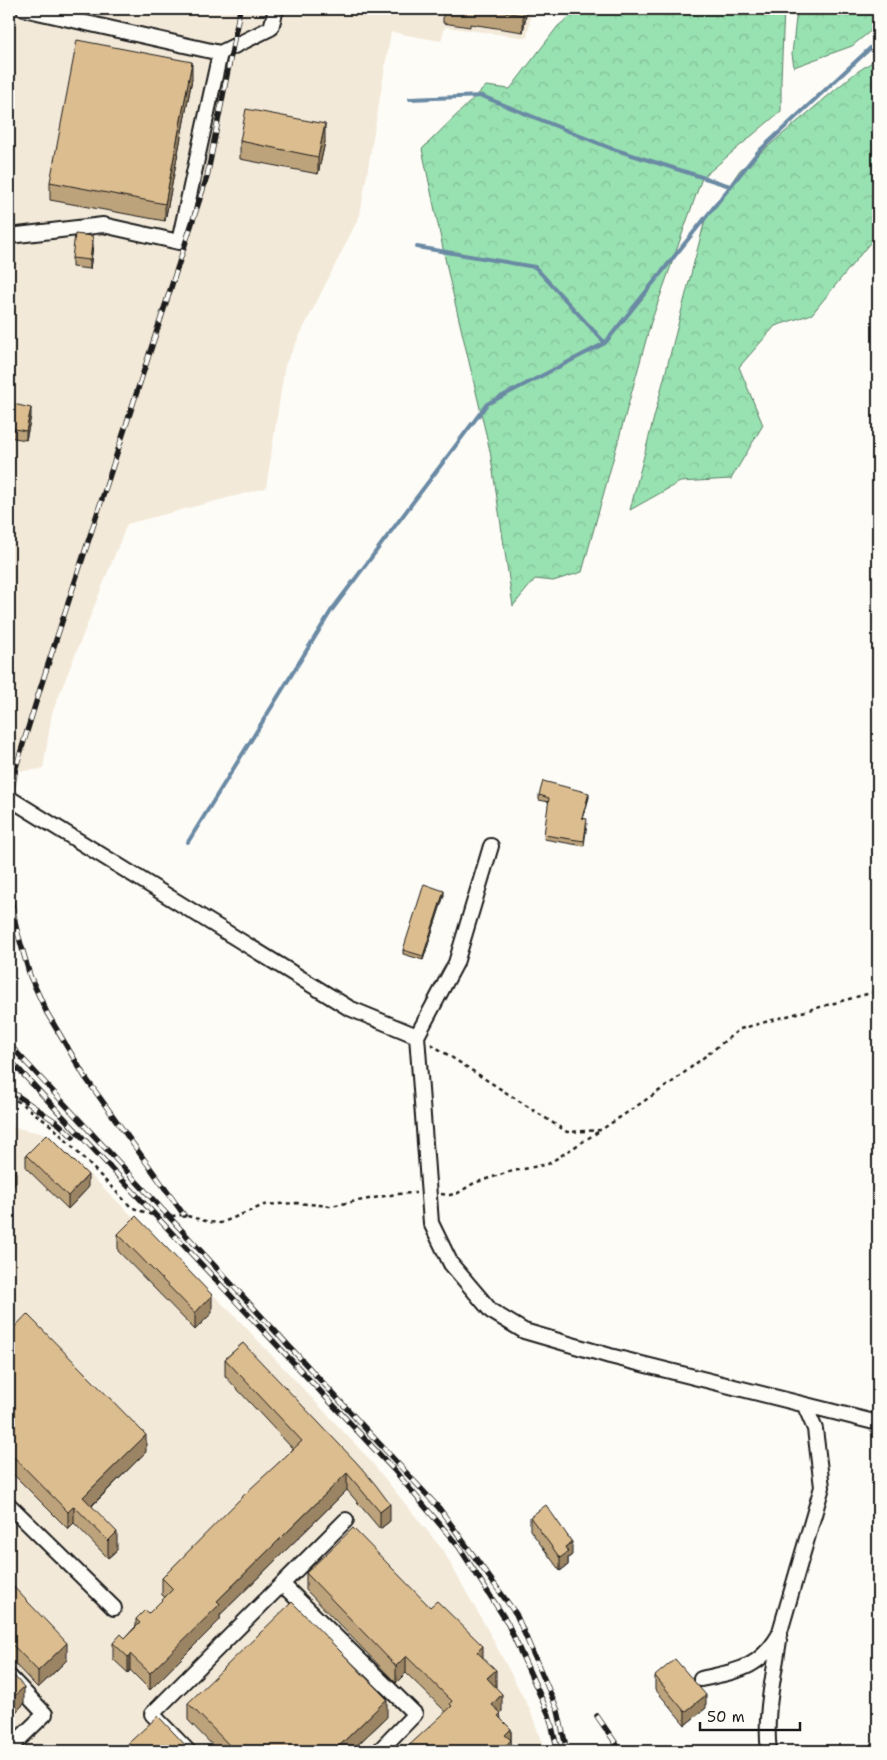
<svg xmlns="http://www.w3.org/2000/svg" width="887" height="1760" viewBox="0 0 887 1760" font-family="'Shantell Sans',sans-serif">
<defs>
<pattern id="forest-crowns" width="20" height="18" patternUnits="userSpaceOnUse" patternTransform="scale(1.25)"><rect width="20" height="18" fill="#98e1b0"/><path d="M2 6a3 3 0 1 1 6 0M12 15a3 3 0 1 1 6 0" fill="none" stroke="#82c097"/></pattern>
</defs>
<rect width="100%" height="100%" fill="#fdfcf7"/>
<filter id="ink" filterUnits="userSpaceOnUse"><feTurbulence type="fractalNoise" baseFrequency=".02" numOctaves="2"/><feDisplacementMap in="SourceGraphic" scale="10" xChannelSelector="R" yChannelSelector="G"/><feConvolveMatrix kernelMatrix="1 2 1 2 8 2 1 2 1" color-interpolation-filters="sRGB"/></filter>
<g filter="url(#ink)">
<path fill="#f3e9d8" d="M 9,9 L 532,9 L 527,38 L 445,27 L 441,41 L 391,32 L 360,215 L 285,365 L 266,488 L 127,524 L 52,713 L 43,769 L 22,771 L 9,760 Z
M 9,1126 L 49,1135 L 234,1315 L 369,1459 L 442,1549 L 490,1634 L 530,1710 L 545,1751 L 9,1751 Z"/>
<path fill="url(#forest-crowns)" stroke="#5a7e66" d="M 579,9 L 784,9 L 781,80 L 781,111 L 702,178 L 651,322 L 582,572 L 553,581 L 535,579 L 513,606 L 490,451 L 449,277 L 422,149 L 486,86 L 510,89 L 558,26 Z
M 797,9 L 878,9 L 878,25 L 852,46 L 794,67 L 792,54 Z
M 878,58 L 878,238 L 869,244 L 812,314 L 775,326 L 739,367 L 763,425 L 731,479 L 680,482 L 630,510 L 705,220 L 740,170 L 854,74 Z"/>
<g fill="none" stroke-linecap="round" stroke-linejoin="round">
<path stroke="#6b8aa4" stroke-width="4" d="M 410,99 L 482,96 L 610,148 L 730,186
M 417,247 L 535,267 L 605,343
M 188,842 L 331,611 L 487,404 L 605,343 L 758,152 L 878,41"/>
<g stroke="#1c1c1c" stroke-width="18">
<path id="minor" d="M 24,9 L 220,53
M 9,236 L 103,225 L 179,242 L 220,53 L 271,28 L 276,9
M 9,798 L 349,1008 L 417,1036
M 491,846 L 456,963 L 417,1036 L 431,1223 L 451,1264 L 491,1311 L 524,1331 L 610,1356 L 878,1423
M 9,1505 L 114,1608
M 282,1584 L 415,1714 L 379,1751
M 9,1676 L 45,1714 L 9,1749
M 701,1679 C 737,1671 759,1669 779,1635 L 822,1487 L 815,1429 L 805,1406
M 188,1751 L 152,1714 L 346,1520
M 769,1751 C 764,1715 774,1676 779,1640"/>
</g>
<path stroke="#1c1c1c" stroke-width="2.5" stroke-dasharray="4 4" stroke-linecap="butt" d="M 431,1044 L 567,1132 L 601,1130 L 671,1083 L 740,1029 L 878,991
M 9,1096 L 22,1104 L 53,1127 L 131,1207 L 157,1217 L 184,1215 L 209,1222 L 221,1223 L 264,1205 L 297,1203 L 330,1206 L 396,1194 L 416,1193
M 441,1194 L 450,1195 L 458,1193 L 474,1183 L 509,1172 L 548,1164 L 601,1130"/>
<use href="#minor" stroke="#fdfcf7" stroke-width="14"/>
<g stroke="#1c1c1c" stroke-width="5.5">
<path id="rail" d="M 9,806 L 16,767 L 41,686 L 207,177 L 240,9
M 9,886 L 16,927 L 30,976 L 47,1013 L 85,1077 L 184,1215
M 9,1044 L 439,1508 L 516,1614 L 558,1711 L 567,1751
M 9,1059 L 394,1470 L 459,1547 L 507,1622 L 549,1715 L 558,1751
M 9,1090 L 59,1124 L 73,1137
M 597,1716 L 621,1751"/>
</g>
<use href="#rail" stroke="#fdfcf7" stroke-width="4" stroke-dasharray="11" stroke-linecap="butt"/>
</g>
<path fill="#bda37b" stroke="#1c1c1c" d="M 443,9 L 527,9 L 523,32 L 470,24 L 470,27 L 443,23 Z
M 192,79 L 165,221 L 50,200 L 50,182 Z
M 240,141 L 325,142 L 318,174 L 240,159 Z
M 93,245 L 90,269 L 72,267 L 72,258 Z
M 9,403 L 31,416 L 26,440 L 9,437 Z
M 539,795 L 589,797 L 583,818 L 587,823 L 584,846 L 544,839 L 549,802 L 539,800 Z
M 444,895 L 423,960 L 403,954 L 403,950 Z
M 26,1155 L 88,1188 L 68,1209 L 26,1168 Z
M 118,1234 L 212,1313 L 195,1330 L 118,1251 Z
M 9,1333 L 146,1452 L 92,1506 L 117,1550 L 108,1558 L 74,1523 L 68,1529 L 9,1470 Z
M 243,1343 L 390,1521 L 380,1529 L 347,1490 L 220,1615 L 220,1620 L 150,1690 L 130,1670 L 128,1673 L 113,1659 L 113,1643 L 125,1638 L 136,1626 L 136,1619 L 149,1613 L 165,1597 L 162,1595 L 162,1578 L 293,1449 L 225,1376 L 225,1359 Z
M 530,1517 L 572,1555 L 568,1558 L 568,1565 L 560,1571 L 530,1530 Z
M 306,1573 L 430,1607 L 483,1657 L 495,1687 L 502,1711 L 500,1713 L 501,1719 L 511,1729 L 511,1751 L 446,1712 L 406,1673 L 396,1683 L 306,1590 Z
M 9,1582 L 67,1660 L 38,1688 L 9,1658 Z
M 655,1676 L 706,1708 L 685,1725 L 655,1689 Z
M 188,1703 L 387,1717 L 351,1751 L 218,1751 L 188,1720 Z"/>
<path fill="#9a8464" stroke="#1c1c1c" d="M 524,9 L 527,9 L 523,32 L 523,15 Z
M 192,62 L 192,79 L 165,221 L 165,204 Z
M 325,124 L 325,142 L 318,174 L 318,157 Z
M 93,236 L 93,245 L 90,269 L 90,260 Z
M 31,408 L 31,416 L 26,440 L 26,431 Z
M 589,793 L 589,797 L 582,823 L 582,818 Z
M 444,891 L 444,895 L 423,960 L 423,956 Z
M 16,1170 L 16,1183 L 9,1190 L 9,1177 Z
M 88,1175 L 88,1188 L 68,1209 L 68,1196 Z
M 212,1295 L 212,1313 L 195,1330 L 195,1313 Z
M 146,1435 L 146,1452 L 83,1514 L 83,1497 Z
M 347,1473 L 347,1490 L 220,1615 L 220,1620 L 150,1690 L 150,1673 L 217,1601 Z
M 390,1504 L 390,1521 L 380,1529 L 380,1512 Z
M 74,1506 L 74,1523 L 68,1529 L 68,1512 Z
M 117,1532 L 117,1550 L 108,1558 L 108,1541 Z
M 572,1542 L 572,1555 L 568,1558 L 568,1565 L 560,1571 L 560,1558 L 565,1547 Z
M 67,1643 L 67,1660 L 38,1688 L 38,1671 Z
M 483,1646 L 483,1663 L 477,1652 Z
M 130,1654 L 130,1670 L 128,1673 L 128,1657 Z
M 406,1656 L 406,1673 L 396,1683 L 396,1666 Z
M 496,1670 L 496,1687 L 487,1678 Z
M 24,1687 L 24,1704 L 9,1719 L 9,1701 Z
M 502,1694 L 502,1711 L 492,1722 L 492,1705 Z
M 706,1695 L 706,1708 L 685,1725 L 685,1712 Z
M 387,1699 L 387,1717 L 351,1751 L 334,1751 Z
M 511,1729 L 511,1751 L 500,1751 L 505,1735 Z"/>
<path fill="#dcbd8f" stroke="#1c1c1c" d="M 484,9 L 524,9 L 523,15 Z
M 77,40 L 192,62 L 165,204 L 50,182 Z
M 246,109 L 325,124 L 318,157 L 240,141 Z
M 75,234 L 93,236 L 90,260 L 72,258 Z
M 9,403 L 31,408 L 26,431 L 9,428 Z
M 543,781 L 589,793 L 582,818 L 587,819 L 584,841 L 544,835 L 549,798 L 539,795 Z
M 424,884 L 444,891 L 423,956 L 403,950 Z
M 47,1134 L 88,1175 L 68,1196 L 26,1155 Z
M 9,1163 L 16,1170 L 9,1177 Z
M 136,1216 L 212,1295 L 195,1313 L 118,1234 Z
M 27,1314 L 146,1435 L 83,1497 L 117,1532 L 108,1541 L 74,1506 L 68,1512 L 9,1452 L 9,1333 Z
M 243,1343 L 357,1463 L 375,1484 L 390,1504 L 380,1512 L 347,1473 L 217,1601 L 220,1604 L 150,1673 L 130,1654 L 128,1657 L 113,1643 L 121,1634 L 125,1638 L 140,1623 L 136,1619 L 145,1610 L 149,1613 L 173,1589 L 162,1578 L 248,1491 L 302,1441 L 225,1359 Z
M 546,1505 L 572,1542 L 565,1547 L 568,1552 L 560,1558 L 530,1517 Z
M 353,1528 L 430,1607 L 437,1601 L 483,1646 L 477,1652 L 496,1670 L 487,1678 L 502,1694 L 492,1705 L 501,1713 L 498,1716 L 511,1729 L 505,1735 L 511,1740 L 500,1751 L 403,1751 L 452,1706 L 450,1704 L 452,1701 L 406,1656 L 396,1666 L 306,1573 Z
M 9,1582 L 67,1643 L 38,1671 L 9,1641 Z
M 292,1602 L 387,1699 L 334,1751 L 235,1751 L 188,1703 Z
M 675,1659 L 706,1695 L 685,1712 L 655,1676 Z
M 9,1670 L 24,1687 L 9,1701 Z
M 158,1716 L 191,1751 L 120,1751 Z"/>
</g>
<rect width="887" height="1760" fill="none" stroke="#fdfcf7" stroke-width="30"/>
<rect x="15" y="15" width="857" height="1730" fill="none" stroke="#1c1c1c" stroke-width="2" filter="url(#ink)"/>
<path d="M700 1722v8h100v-8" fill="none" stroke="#1c1c1c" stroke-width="2.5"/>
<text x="707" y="1722" font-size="15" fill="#1c1c1c" stroke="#fdfcf7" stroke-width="4" paint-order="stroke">50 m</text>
</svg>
